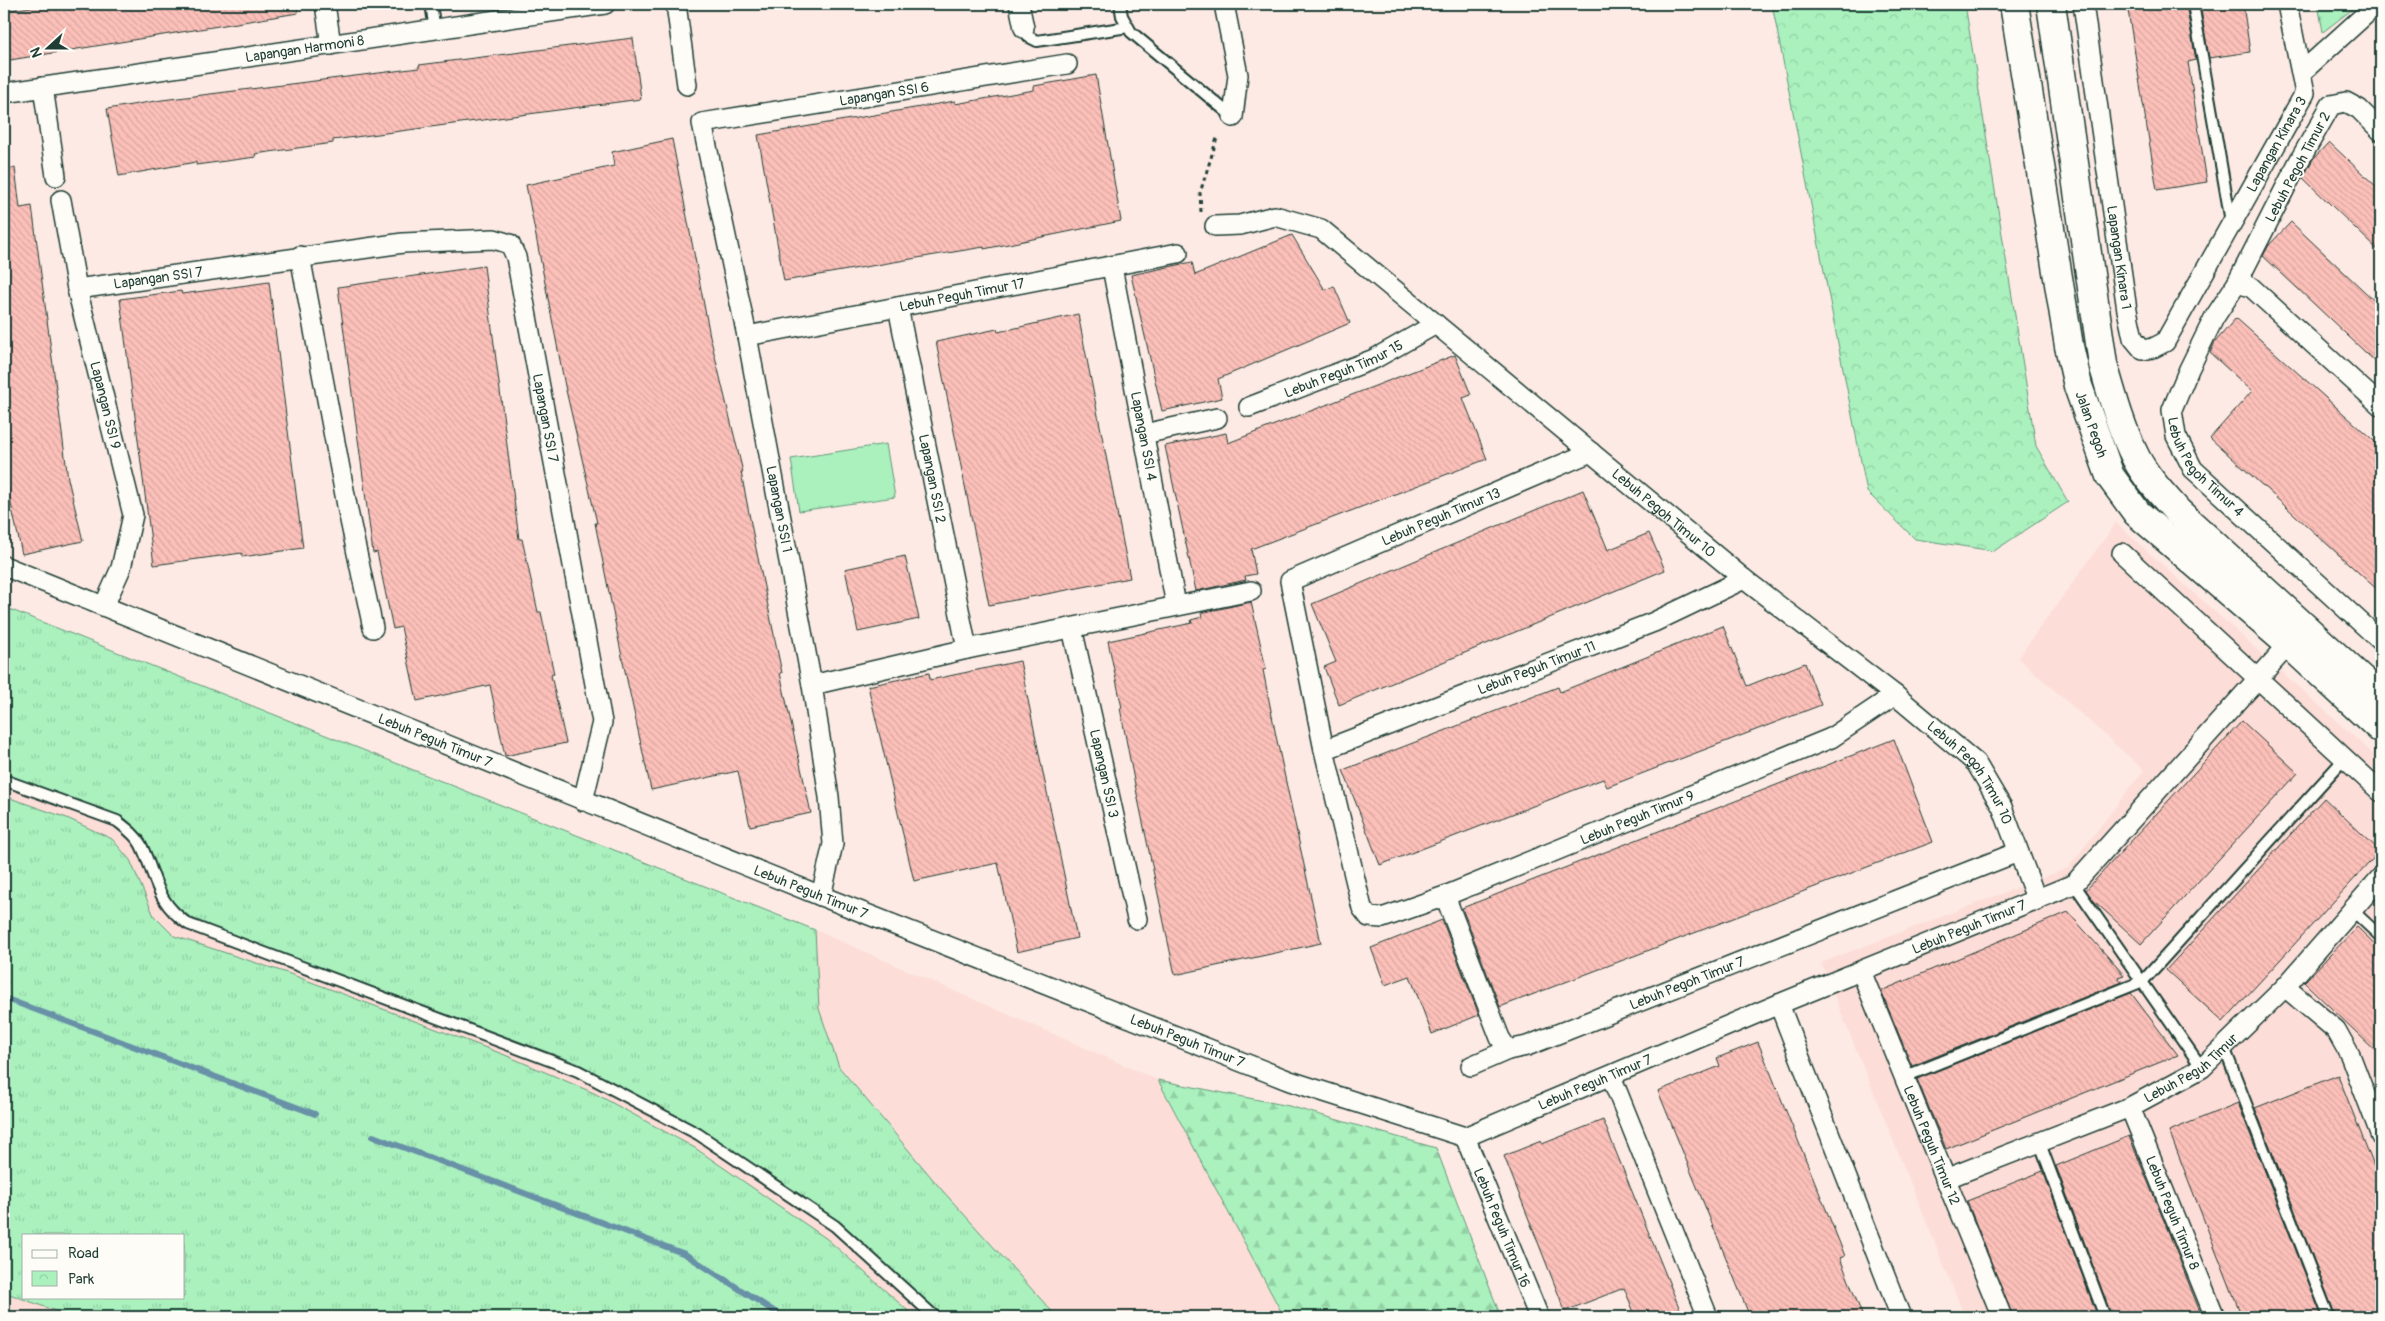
<svg xmlns="http://www.w3.org/2000/svg" width="2385" height="1321" viewBox="0 0 2385 1321" font-family="Pangolin,sans-serif">
<defs>
<pattern id="grass-tufts" width="24" height="20" patternUnits="userSpaceOnUse" patternTransform="scale(1.25)"><rect width="24" height="20" fill="#aaf1be"/><path d="M3 7l-1-3M5 7V3M7 7l1-3M15 17l-1-3M17 17v-4M19 17l1-3" fill="none" stroke="#92d0a4"/></pattern>
<pattern id="forest-firs" width="22" height="20" patternUnits="userSpaceOnUse" patternTransform="scale(1.25)"><rect width="22" height="20" fill="#aaf1be"/><path d="M5 1l3.5 6h-7zM16 11l3.5 6h-7z" fill="#92d0a4"/></pattern>
<pattern id="park-crowns" width="20" height="18" patternUnits="userSpaceOnUse" patternTransform="scale(1.25)"><rect width="20" height="18" fill="#aaf1be"/><path d="M2 6a3 3 0 1 1 6 0M12 15a3 3 0 1 1 6 0" fill="none" stroke="#92d0a4"/></pattern>
<pattern id="building-back-hatch" width="6" height="6" patternUnits="userSpaceOnUse" patternTransform="scale(1.25)"><rect width="6" height="6" fill="#fcc0b9"/><path d="M-1 5l2 2M0 0l6 6M5-1l2 2" fill="none" stroke="#d8a6a0"/></pattern>
</defs>
<rect width="100%" height="100%" fill="#fdeae4"/>
<filter id="ink" filterUnits="userSpaceOnUse"><feTurbulence type="fractalNoise" baseFrequency=".02" numOctaves="2"/><feDisplacementMap in="SourceGraphic" scale="10" xChannelSelector="R" yChannelSelector="G"/><feConvolveMatrix kernelMatrix="1 2 1 2 8 2 1 2 1" color-interpolation-filters="sRGB"/></filter>
<g filter="url(#ink)">
<path fill="#fdddd7" fill-rule="evenodd" d="M 2116,523 L 2381,761 L 2381,1317 L 1965,1317 L 1821,963 L 2068,868 L 2144,770 L 2018,658 Z
M 4,607 L 815,930 L 1158,1080 L 1284,1317 L 4,1317 ZM 24,1235 L 184,1235 L 184,1297 L 24,1297 Z"/>
<path fill="url(#grass-tufts)" stroke="#649779" fill-rule="evenodd" d="M 4,607 L 815,930 L 819,1009 L 839,1067 L 941,1189 L 1057,1317 L 940,1317 L 838,1223 L 800,1194 L 675,1116 L 577,1063 L 217,929 L 190,917 L 174,903 L 160,883 L 143,835 L 125,818 L 4,776 Z
M 4,796 L 67,818 L 112,839 L 130,860 L 154,916 L 174,936 L 290,974 L 505,1055 L 594,1093 L 695,1148 L 827,1239 L 915,1317 L 72,1317 L 4,1292 ZM 24,1235 L 184,1235 L 184,1297 L 24,1297 Z"/>
<path fill="url(#forest-firs)" stroke="#649779" d="M 1158,1080 L 1289,1106 L 1436,1148 L 1501,1317 L 1284,1317 Z"/>
<path fill="url(#park-crowns)" stroke="#649779" d="M 1772,4 L 1965,4 L 2036,446 L 2068,502 L 1994,551 L 1915,539 L 1867,492 Z
M 2318,4 L 2359,4 L 2323,32 Z"/>
<path fill="#aaf1be" stroke="#649779" d="M 886,444 L 895,497 L 799,511 L 791,459 Z"/>
<g fill="none" stroke-linecap="round" stroke-linejoin="round">
<path stroke="#6891a7" stroke-width="6" d="M 4,998 L 315,1114
M 373,1136 L 685,1254 L 783,1317"/>
</g>
<path fill="url(#building-back-hatch)" stroke="#1f3d34" d="M 50,4 L 297,4 L 298,13 L 4,61 L 4,11 Z
M 2127,4 L 2186,4 L 2196,60 L 2188,62 L 2207,182 L 2157,190 Z
M 2200,4 L 2243,4 L 2250,52 L 2209,58 Z
M 633,38 L 641,99 L 333,140 L 333,143 L 255,154 L 256,157 L 196,165 L 196,162 L 119,176 L 107,109 L 162,100 L 419,68 L 419,65 Z
M 1096,75 L 1121,221 L 984,249 L 984,247 L 917,258 L 784,281 L 758,135 L 955,101 L 955,104 L 1034,90 L 1034,86 Z
M 672,139 L 710,336 L 743,472 L 741,472 L 754,539 L 782,673 L 780,673 L 811,813 L 750,826 L 738,771 L 651,790 L 622,657 L 595,523 L 597,523 L 565,386 L 526,185 L 614,166 L 612,152 Z
M 2329,142 L 2381,191 L 2381,253 L 2303,178 L 2313,159 Z
M 15,168 L 20,208 L 32,206 L 68,479 L 83,541 L 22,554 L 4,472 L 4,169 Z
M 2291,222 L 2381,307 L 2381,367 L 2263,256 L 2269,245 Z
M 1292,235 L 1325,290 L 1334,286 L 1350,323 L 1218,379 L 1222,398 L 1162,411 L 1131,275 L 1192,262 L 1195,275 Z
M 484,266 L 519,539 L 522,539 L 538,612 L 541,612 L 554,674 L 551,675 L 566,743 L 505,756 L 490,685 L 417,701 L 401,627 L 393,629 L 377,552 L 373,553 L 338,287 Z
M 269,282 L 303,548 L 242,557 L 242,553 L 154,565 L 120,299 L 181,291 L 182,294 Z
M 1078,314 L 1130,578 L 989,605 L 936,342 L 997,329 L 998,332 Z
M 2236,318 L 2381,447 L 2381,593 L 2210,438 L 2252,391 L 2210,353 L 2215,342 Z
M 1455,355 L 1471,395 L 1463,398 L 1487,459 L 1251,549 L 1256,574 L 1245,576 L 1246,580 L 1196,591 L 1165,446 L 1226,433 L 1228,443 Z
M 1583,490 L 1608,550 L 1649,533 L 1665,570 L 1339,705 L 1324,667 L 1336,662 L 1312,604 Z
M 905,556 L 919,619 L 858,632 L 845,569 Z
M 1251,602 L 1266,669 L 1263,670 L 1276,736 L 1321,943 L 1175,975 L 1133,775 L 1120,708 L 1122,708 L 1108,641 L 1192,623 L 1191,620 L 1202,617 L 1201,613 Z
M 1723,626 L 1747,686 L 1805,663 L 1821,705 L 1607,787 L 1603,779 L 1380,865 L 1343,770 L 1558,687 L 1560,692 Z
M 1020,661 L 1077,938 L 1017,952 L 998,863 L 914,881 L 868,686 L 929,673 L 930,680 Z
M 2242,721 L 2298,773 L 2141,944 L 2093,900 L 2086,890 Z
M 1894,739 L 1933,842 L 1500,1007 L 1462,908 Z
M 2324,798 L 2380,851 L 2223,1022 L 2166,970 Z
M 2068,912 L 2124,975 L 2118,977 L 2122,982 L 1912,1066 L 1881,991 Z
M 1442,920 L 1479,1015 L 1432,1034 L 1410,976 L 1385,985 L 1371,948 Z
M 2357,927 L 2381,950 L 2381,1056 L 2304,982 Z
M 2131,993 L 2178,1055 L 1946,1149 L 1917,1079 Z
M 1758,1042 L 1845,1256 L 1840,1258 L 1863,1317 L 1750,1317 L 1658,1091 L 1720,1066 L 1717,1058 Z
M 2338,1075 L 2381,1184 L 2381,1309 L 2361,1317 L 2336,1317 L 2255,1108 Z
M 2238,1103 L 2322,1317 L 2242,1317 L 2169,1131 Z
M 1603,1120 L 1683,1317 L 1636,1317 L 1624,1288 L 1565,1311 L 1504,1156 L 1541,1141 L 1542,1144 Z
M 2129,1136 L 2169,1233 L 2202,1317 L 2112,1317 L 2056,1166 Z
M 2043,1171 L 2098,1317 L 2013,1317 L 1967,1201 Z"/>
<g fill="none" stroke-linecap="round" stroke-linejoin="round">
<g stroke="#1f3d34" stroke-width="14">
<path id="lane" d="M 431,4 L 435,30
M 1120,4 L 1122,16 L 1131,32 L 1233,117
M 2193,4 L 2231,222
M 1024,28 L 1029,37 L 1037,41 L 1128,27
M 4,780 L 117,821 C 126,828 136,835 141,845 C 157,878 155,901 188,924 L 578,1071 L 698,1134 L 835,1226 L 935,1317
M 2074,884 L 2202,1068
M 2352,910 L 2381,937
M 2224,1047 L 2329,1317
M 1904,1077 L 2143,981 L 2345,758
M 2039,1141 L 2105,1317"/>
</g>
<g stroke="#1f3d34" stroke-width="22">
<g id="street">
<path d="M 325,4 L 331,45"/>
<path d="M 676,4 L 687,85"/>
<path d="M 1019,4 L 1024,28"/>
<path d="M 1224,4 L 1238,75 L 1233,117"/>
<path id="s1" d="M 2083,4 L 2127,310 L 2133,338 L 2143,350 L 2153,348 L 2165,342 L 2305,93 L 2287,4"/>
<path d="M 2302,72 L 2377,4"/>
<path d="M 43,87 L 56,176"/>
<path id="s2" d="M 4,93 L 605,4"/>
<path id="s3" d="M 2381,131 L 2359,109 L 2346,102 L 2331,105 L 2298,163 L 2237,283 L 2214,318 L 2189,369 L 2172,410 L 2176,436 L 2193,469 L 2381,641"/>
<path id="s4" d="M 61,200 L 77,289 L 133,515 L 121,568 L 104,606"/>
<path id="s5" d="M 1215,226 L 1240,225 L 1275,216 L 1321,229 L 1744,579 L 1895,695 L 1976,763 L 2002,807 L 2037,901"/>
<path d="M 300,256 L 348,511 L 373,628"/>
<path id="s6" d="M 1112,267 L 1176,605"/>
<path d="M 2237,283 L 2251,287 L 2381,406"/>
<path id="s7" d="M 77,289 L 403,243 L 494,239 L 510,244 L 516,257 L 602,722 L 583,801"/>
<path id="s8" d="M 898,307 L 967,649"/>
<path id="s9" d="M 747,336 L 1178,253"/>
<path id="s10" d="M 1249,407 L 1374,359 L 1436,324"/>
<path d="M 1144,434 L 1217,418"/>
<path id="s11" d="M 1591,452 L 1290,581 L 1324,750 L 1362,908 L 1369,917 L 1382,918 L 1445,896 L 1831,738 L 1895,695"/>
<path d="M 2122,553 L 2381,792"/>
<path id="s12" d="M 4,566 L 821,896 L 1290,1081 L 1465,1137 L 1779,1004 L 2074,884 L 2289,644"/>
<path id="s13" d="M 1072,628 L 1137,919"/>
<path d="M 812,685 L 967,649 L 1251,591"/>
<path id="s14" d="M 1324,750 L 1654,622 L 1744,579"/>
<path id="s15" d="M 821,896 L 833,844 L 829,797 L 812,685 L 747,336 L 702,123 L 1067,64"/>
<path id="s16" d="M 1445,896 L 1500,1038 L 1508,1050 L 1527,1046 L 2018,852"/>
<path id="s17" d="M 1861,971 L 2002,1317"/>
<path d="M 2285,987 L 2336,1030 L 2350,1055 L 2381,1136"/>
<path d="M 1779,1004 L 1901,1317"/>
<path d="M 1471,1066 L 1508,1050"/>
<path d="M 1611,1076 L 1708,1317"/>
<path id="s18" d="M 2130,1107 L 2215,1317"/>
<path id="s19" d="M 1465,1137 L 1539,1317"/>
<path id="s20" d="M 1945,1179 L 2130,1107 L 2202,1068 L 2285,987 L 2381,877"/>
</g>
</g>
<g stroke="#1f3d34" stroke-width="31">
<g id="secondary">
<path id="s21" d="M 2014,4 L 2069,346 L 2078,386 L 2110,476 L 2137,513 L 2289,644 L 2381,729"/>
<path d="M 2051,4 L 2103,364 C 2112,395 2121,429 2136,458 C 2147,479 2163,495 2178,512 L 2381,697"/>
</g>
</g>
<path stroke="#1f3d34" stroke-width="3" stroke-dasharray="4 4" stroke-linecap="butt" d="M 1201,212 L 1200,193 L 1218,135"/>
<use href="#lane" stroke="#fdfcf7" stroke-width="10"/>
<use href="#street" stroke="#fdfcf7" stroke-width="19"/>
<use href="#secondary" stroke="#fdfcf7" stroke-width="28"/>
</g>
</g>
<g text-anchor="middle" dominant-baseline="central" stroke-width="4" stroke-linejoin="round" paint-order="stroke">
<g font-size="14" fill="#1f3d34" stroke="#fdfcf7">
<text stroke="none"><textPath href="#s2" startOffset="304">Lapangan Harmoni 8</textPath></text>
<text stroke="none"><textPath href="#s15" startOffset="971">Lapangan SSI 6</textPath></text>
<text stroke="none"><textPath href="#s1" startOffset="604">Lapangan Kinara 3</textPath></text>
<text transform="translate(2298 167) rotate(-62)">Lebuh Pegoh Timur 2</text>
<text stroke="none"><textPath href="#s1" startOffset="256">Lapangan Kinara 1</textPath></text>
<text stroke="none"><textPath href="#s7" startOffset="82">Lapangan SSI 7</textPath></text>
<text stroke="none"><textPath href="#s9" startOffset="219">Lebuh Peguh Timur 17</textPath></text>
<text stroke="none"><textPath href="#s10" startOffset="102">Lebuh Peguh Timur 15</textPath></text>
<text stroke="none"><textPath href="#s4" startOffset="210">Lapangan SSI 9</textPath></text>
<text stroke="none"><textPath href="#s7" startOffset="615">Lapangan SSI 7</textPath></text>
<text stroke="none"><textPath href="#s21" startOffset="428">Jalan Pegoh</textPath></text>
<text stroke="none"><textPath href="#s6" startOffset="172">Lapangan SSI 4</textPath></text>
<text stroke="none"><textPath href="#s3" startOffset="474">Lebuh Pegoh Timur 4</textPath></text>
<text stroke="none"><textPath href="#s8" startOffset="175">Lapangan SSI 2</textPath></text>
<text transform="translate(779 509) rotate(79)">Lapangan SSI 1</text>
<text stroke="none"><textPath href="#s5" startOffset="554">Lebuh Pegoh Timur 10</textPath></text>
<text transform="translate(1441 517) rotate(-23)">Lebuh Peguh Timur 13</text>
<text stroke="none"><textPath href="#s14" startOffset="228">Lebuh Peguh Timur 11</textPath></text>
<text stroke="none"><textPath href="#s12" startOffset="465">Lebuh Peguh Timur 7</textPath></text>
<text stroke="none"><textPath href="#s13" startOffset="149">Lapangan SSI 3</textPath></text>
<text stroke="none"><textPath href="#s5" startOffset="958">Lebuh Pegoh Timur 10</textPath></text>
<text stroke="none"><textPath href="#s11" startOffset="961">Lebuh Peguh Timur 9</textPath></text>
<text stroke="none"><textPath href="#s12" startOffset="870">Lebuh Peguh Timur 7</textPath></text>
<text stroke="none"><textPath href="#s12" startOffset="2115">Lebuh Peguh Timur 7</textPath></text>
<text stroke="none"><textPath href="#s16" startOffset="358">Lebuh Pegoh Timur 7</textPath></text>
<text stroke="none"><textPath href="#s12" startOffset="1275">Lebuh Peguh Timur 7</textPath></text>
<text stroke="none"><textPath href="#s20" startOffset="271">Lebuh Peguh Timur</textPath></text>
<text stroke="none"><textPath href="#s12" startOffset="1710">Lebuh Peguh Timur 7</textPath></text>
<text stroke="none"><textPath href="#s17" startOffset="188">Lebuh Peguh Timur 12</textPath></text>
<text stroke="none"><textPath href="#s18" startOffset="114">Lebuh Peguh Timur 8</textPath></text>
<text stroke="none"><textPath href="#s19" startOffset="98">Lebuh Peguh Timur 16</textPath></text>
</g>
</g>
<rect width="2385" height="1321" fill="none" stroke="#fdfcf7" stroke-width="20"/>
<rect x="10" y="10" width="2365" height="1301" fill="none" stroke="#1f3d34" stroke-width="2" filter="url(#ink)"/>
<rect x="22" y="1234" width="162" height="65" fill="#fdfcf7" stroke="#a4b0a9"/>
<rect x="32" y="1250" width="25" height="8" fill="#fdfcf7" stroke="#a4b0a9"/>
<text x="68" y="1258" font-size="15" fill="#1f3d34">Road</text>
<rect x="32" y="1271" width="25" height="15" fill="url(#park-crowns)" stroke="#a4b0a9"/>
<text x="68" y="1284" font-size="15" fill="#1f3d34">Park</text>
<g transform="translate(48 48) rotate(249)" stroke="#fdfcf7" stroke-width="4" paint-order="stroke">
<path d="M0-4L9 19L0 12L-9 19Z" fill="#1f3d34"/>
<text y="-8" font-size="14" font-weight="bold" text-anchor="middle" fill="#1f3d34">N</text>
</g>
</svg>
